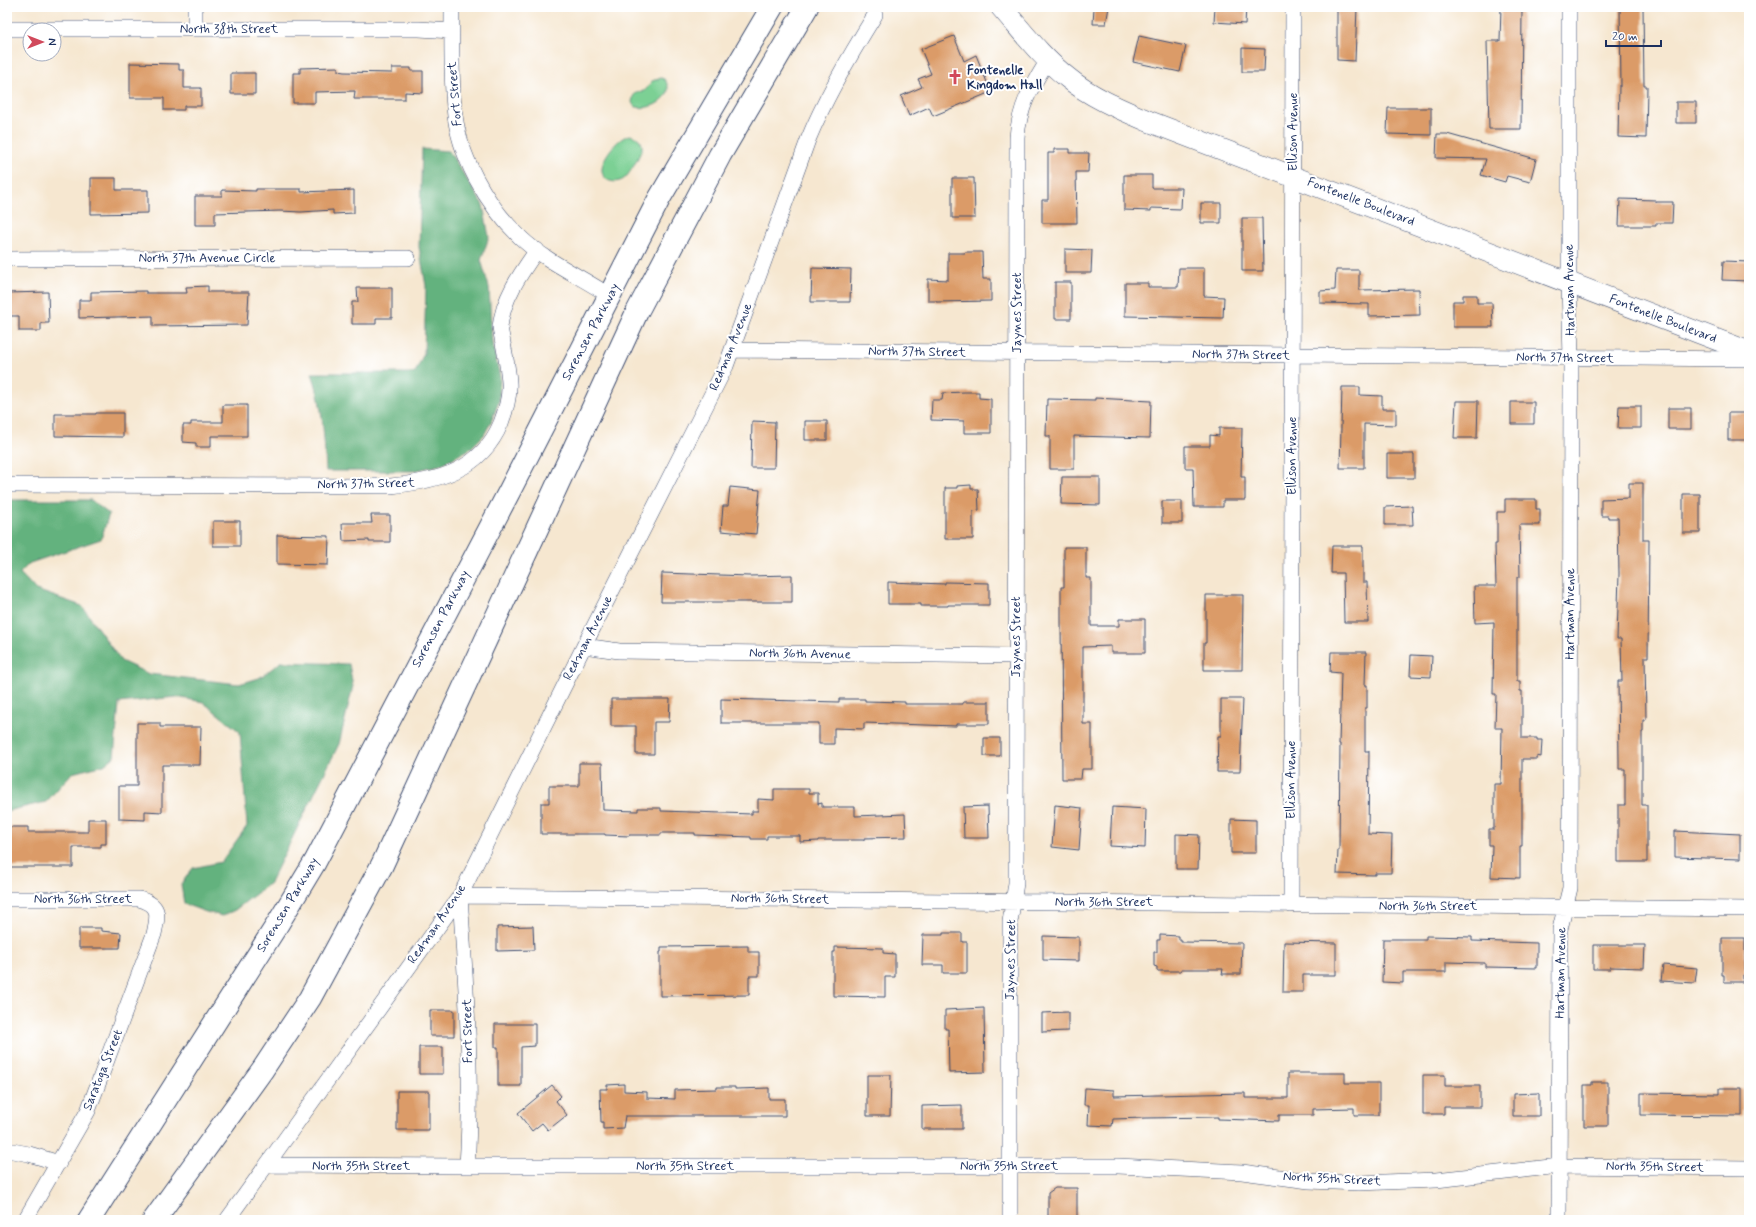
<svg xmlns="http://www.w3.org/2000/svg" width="1756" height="1227" viewBox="0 0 1756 1227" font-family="Mynerve,sans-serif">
<rect width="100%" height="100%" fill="#fff"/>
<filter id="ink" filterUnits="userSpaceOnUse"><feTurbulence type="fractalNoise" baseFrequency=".025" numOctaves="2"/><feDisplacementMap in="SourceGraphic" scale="8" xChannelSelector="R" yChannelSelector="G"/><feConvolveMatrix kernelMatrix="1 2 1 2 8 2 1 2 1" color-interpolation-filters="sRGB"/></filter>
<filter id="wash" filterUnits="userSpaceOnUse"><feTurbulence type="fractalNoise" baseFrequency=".012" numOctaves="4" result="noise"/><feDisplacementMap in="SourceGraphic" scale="16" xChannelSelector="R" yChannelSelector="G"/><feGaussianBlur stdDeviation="0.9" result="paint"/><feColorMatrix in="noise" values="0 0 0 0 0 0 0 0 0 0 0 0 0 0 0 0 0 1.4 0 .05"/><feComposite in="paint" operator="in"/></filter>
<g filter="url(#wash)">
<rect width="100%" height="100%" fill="#f6e7d0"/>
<path fill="#7bd094" stroke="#4b8079" d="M 661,78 L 664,79 C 679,96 649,113 634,106 L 632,102 L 634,94 C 647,89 643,94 652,81 Z
M 629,135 C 637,136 643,140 642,149 C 638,158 632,171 625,178 C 617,185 602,182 602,170 C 602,157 617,139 629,135 Z"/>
<path fill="#64b27e" stroke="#40706e" d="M 422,149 L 449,151 L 483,205 L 489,237 L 481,260 L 489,287 L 492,343 L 500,377 L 499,401 L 491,422 L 484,435 L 470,449 L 440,465 L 413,471 L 326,471 C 324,437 323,405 312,373 L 415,373 L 424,353 L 426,286 L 419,247 Z
M 7,500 L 91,500 L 109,514 L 101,539 L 30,563 L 20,573 L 36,590 L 82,606 L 121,661 L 149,674 L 239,684 L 259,678 L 281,662 L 349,664 L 353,686 L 339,744 L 270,883 L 235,910 L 222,916 L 206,912 L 184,904 L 181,884 L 193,868 L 221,862 L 247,826 L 240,732 L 203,702 L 176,697 L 119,703 L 114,757 L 104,765 L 72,773 L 46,802 L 7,811 Z"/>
<g id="blocks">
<path fill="#db9b68" d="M 1094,7 L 1109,7 L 1106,24 L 1093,24 Z
M 1215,7 L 1246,7 L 1245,24 L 1214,22 Z
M 1337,7 L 1357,7 L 1355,61 L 1337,60 Z
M 1501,7 L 1522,7 L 1521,129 L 1489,129 L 1487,41 L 1500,41 Z
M 1620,7 L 1643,7 L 1644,86 L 1647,86 L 1646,138 L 1618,137 L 1619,86 L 1621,86 Z
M 954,36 L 964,61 L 976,55 L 991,92 L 933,116 L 929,107 L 909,116 L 901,96 L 922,87 L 918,79 L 931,74 L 921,49 Z
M 1139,36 L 1186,46 L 1180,72 L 1133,62 Z
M 1242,48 L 1265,49 L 1264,72 L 1242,72 Z
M 130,63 L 179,64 L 179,70 L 184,70 L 184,88 L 201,88 L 201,106 L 184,106 L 184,110 L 164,110 L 164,98 L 130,98 Z
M 338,67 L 338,71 L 344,72 L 392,73 L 392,68 L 411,68 L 411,71 L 423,71 L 423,93 L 405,92 L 405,99 L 354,99 L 355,91 L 315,92 L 315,103 L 293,103 L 293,73 L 300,73 L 300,68 Z
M 231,73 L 255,73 L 255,94 L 231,94 Z
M 1676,102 L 1696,102 L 1696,123 L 1676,123 Z
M 1388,108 L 1431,108 L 1431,135 L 1387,134 Z
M 1437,134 L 1447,134 L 1536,159 L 1530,182 L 1507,176 L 1505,182 L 1481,175 L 1486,159 L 1436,158 Z
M 1054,149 L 1070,149 L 1070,153 L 1089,153 L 1088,172 L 1076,172 L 1077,223 L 1042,223 L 1042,200 L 1048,200 L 1048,153 L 1054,153 Z
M 1124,175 L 1152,175 L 1152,188 L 1182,188 L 1181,209 L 1151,208 L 1151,211 L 1124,210 Z
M 91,178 L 116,178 L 116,190 L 148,190 L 148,213 L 91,214 Z
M 952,178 L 974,178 L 975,218 L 952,218 Z
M 256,189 L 301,189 L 301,192 L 354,190 L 354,213 L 333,214 L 333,210 L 301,212 L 280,211 L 215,213 L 215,225 L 195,225 L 195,196 L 222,196 L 222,190 L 256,191 Z
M 1620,199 L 1656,200 L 1656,202 L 1673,202 L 1672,223 L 1656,223 L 1656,226 L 1619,226 Z
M 1201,203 L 1221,203 L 1221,223 L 1201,223 Z
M 1242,218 L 1262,218 L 1263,271 L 1242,271 Z
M 1065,249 L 1092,250 L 1091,273 L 1065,273 Z
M 965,252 L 982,252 L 983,279 L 991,279 L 991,301 L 936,302 L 936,301 L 928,301 L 928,279 L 948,280 L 948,253 L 965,253 Z
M 1723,261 L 1749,262 L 1749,281 L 1722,280 Z
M 812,268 L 851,269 L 850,302 L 811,302 Z
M 1179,268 L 1204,268 L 1204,296 L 1224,297 L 1223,318 L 1125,316 L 1125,283 L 1148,283 L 1148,287 L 1178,287 Z
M 1336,270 L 1359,270 L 1359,290 L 1419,289 L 1420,315 L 1369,316 L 1369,304 L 1320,303 L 1320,291 L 1335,290 Z
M 1055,282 L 1071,282 L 1071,319 L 1055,319 Z
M 208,286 L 208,292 L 249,292 L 247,325 L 153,326 L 153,316 L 79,318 L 79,300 L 91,300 L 91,292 L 146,291 L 146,293 L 187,293 L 186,287 Z
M 357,288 L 392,288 L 392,318 L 376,318 L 376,324 L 352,324 L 352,302 L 358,302 Z
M 48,292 L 49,323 L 41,323 L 41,331 L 19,331 L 19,316 L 7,316 L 7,293 Z
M 1463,295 L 1477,295 L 1477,303 L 1492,303 L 1493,327 L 1453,327 L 1453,301 L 1463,301 Z
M 1342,387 L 1360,387 L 1360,395 L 1382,396 L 1382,409 L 1396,409 L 1396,425 L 1364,424 L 1364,468 L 1340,468 Z
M 964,392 L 979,392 L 979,398 L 991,399 L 991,433 L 964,433 L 964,421 L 931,420 L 932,400 L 942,400 L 943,393 Z
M 1095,398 L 1151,401 L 1150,438 L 1074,436 L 1074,469 L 1050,469 L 1050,436 L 1046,436 L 1047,399 L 1095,400 Z
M 1456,401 L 1478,401 L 1477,438 L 1454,438 Z
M 1511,402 L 1534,402 L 1534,424 L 1511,424 Z
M 223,405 L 247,405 L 247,436 L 211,436 L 211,447 L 196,447 L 196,443 L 183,442 L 183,425 L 191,425 L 191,422 L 223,422 Z
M 1619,406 L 1641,406 L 1641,428 L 1618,428 Z
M 1668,408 L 1691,408 L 1691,429 L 1668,429 Z
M 96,413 L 123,413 L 123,437 L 55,436 L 55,414 L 96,414 Z
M 1728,413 L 1749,413 L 1749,440 L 1728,440 Z
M 752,421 L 775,422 L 774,468 L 751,468 Z
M 805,421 L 827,421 L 827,440 L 805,440 Z
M 1219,428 L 1242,428 L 1241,477 L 1245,477 L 1245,500 L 1223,500 L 1223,507 L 1194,507 L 1193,468 L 1185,468 L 1185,446 L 1210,446 L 1210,435 L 1219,436 Z
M 1387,454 L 1414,454 L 1414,478 L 1387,478 Z
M 1062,477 L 1100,477 L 1100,505 L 1061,504 Z
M 1629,483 L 1643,483 L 1643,540 L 1649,540 L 1648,657 L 1645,657 L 1646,720 L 1643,720 L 1643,732 L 1642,732 L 1642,805 L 1647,805 L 1647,862 L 1618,862 L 1618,805 L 1625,805 L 1625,769 L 1619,769 L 1619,761 L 1618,681 L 1622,681 L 1621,639 L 1617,639 L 1619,574 L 1618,518 L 1608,518 L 1608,516 L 1601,516 L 1601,499 L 1629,498 Z
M 971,485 L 971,489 L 978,489 L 979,510 L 973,511 L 973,539 L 945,539 L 945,488 L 957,488 L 957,486 Z
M 730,487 L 760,490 L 756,534 L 721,531 L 723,506 L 728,506 Z
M 1683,494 L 1700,494 L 1700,533 L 1683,533 Z
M 1505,499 L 1536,499 L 1536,509 L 1540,509 L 1540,525 L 1519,525 L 1520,577 L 1517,577 L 1517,681 L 1520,681 L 1520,691 L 1522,691 L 1522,738 L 1537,738 L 1537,740 L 1542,740 L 1541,757 L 1537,756 L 1537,759 L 1522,759 L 1522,846 L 1520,846 L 1520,878 L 1491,877 L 1492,845 L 1489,845 L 1489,829 L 1494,829 L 1494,784 L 1501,784 L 1502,728 L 1495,728 L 1496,694 L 1493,694 L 1494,622 L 1475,623 L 1474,586 L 1496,586 L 1495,544 L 1497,544 L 1497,512 L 1505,512 Z
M 1162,501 L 1182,501 L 1182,523 L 1162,523 Z
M 1412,506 L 1413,525 L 1385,525 L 1385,507 Z
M 371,515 L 390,515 L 390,542 L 369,542 L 369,540 L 343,541 L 342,523 L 372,523 Z
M 213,521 L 240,521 L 240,546 L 213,546 Z
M 277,535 L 329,536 L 328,565 L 277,564 Z
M 1332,546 L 1363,546 L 1363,582 L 1367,582 L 1368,622 L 1344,622 L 1343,573 L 1331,573 Z
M 1064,547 L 1086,547 L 1086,578 L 1091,578 L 1091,626 L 1119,626 L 1119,619 L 1145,619 L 1145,653 L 1111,653 L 1111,646 L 1083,647 L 1083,724 L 1092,724 L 1092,769 L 1082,769 L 1081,779 L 1062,779 L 1061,616 L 1061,587 L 1064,587 Z
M 662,573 L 749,576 L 792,575 L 792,602 L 661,602 Z
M 888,582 L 945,584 L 945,582 L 989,583 L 989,605 L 948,605 L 948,606 L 921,606 L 921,604 L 888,604 Z
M 1206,595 L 1243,595 L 1242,670 L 1204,670 L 1204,643 L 1206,643 Z
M 1331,652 L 1366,652 L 1365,685 L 1367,685 L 1367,708 L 1365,708 L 1365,751 L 1369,751 L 1368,834 L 1392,835 L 1391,873 L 1375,873 L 1375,875 L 1337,874 L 1338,850 L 1339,850 L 1340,744 L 1339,744 L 1341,673 L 1330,672 Z
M 1411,655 L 1432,656 L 1431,677 L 1410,676 Z
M 611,699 L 670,699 L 669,722 L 654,722 L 654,754 L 636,754 L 636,726 L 611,726 Z
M 721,699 L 839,702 L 839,699 L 865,699 L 865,701 L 905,702 L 905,704 L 963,704 L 963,702 L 989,702 L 989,724 L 956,724 L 956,726 L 864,723 L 864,729 L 834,728 L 834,744 L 819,744 L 819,723 L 721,723 Z
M 1221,699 L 1243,699 L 1240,772 L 1217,772 L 1218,736 L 1221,736 Z
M 137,723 L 160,723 L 160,727 L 201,727 L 200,765 L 162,765 L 162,812 L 145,811 L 145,820 L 119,819 L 119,786 L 137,786 Z
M 984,738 L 1000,738 L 1000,756 L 984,756 Z
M 579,763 L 602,763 L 603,810 L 638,811 L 638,808 L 661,808 L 661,811 L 752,814 L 752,811 L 758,811 L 758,799 L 774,800 L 774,789 L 809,789 L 809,793 L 818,793 L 818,804 L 822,803 L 822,807 L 855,807 L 855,816 L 905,814 L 906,837 L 864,838 L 864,840 L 818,840 L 818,841 L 800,842 L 800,836 L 767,836 L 767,839 L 751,839 L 751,837 L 695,835 L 695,833 L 661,833 L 661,835 L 629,835 L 629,836 L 605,835 L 605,834 L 541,834 L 541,803 L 549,803 L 549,786 L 579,786 Z
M 1055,805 L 1082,808 L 1079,850 L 1052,847 Z
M 988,806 L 989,838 L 964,838 L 963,807 Z
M 1112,807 L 1146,809 L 1145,848 L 1110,846 Z
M 88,819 L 106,819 L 106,844 L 101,844 L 101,847 L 73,847 L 73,867 L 7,867 L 7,827 L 28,827 L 28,832 L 88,832 Z
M 1231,819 L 1256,820 L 1256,853 L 1231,853 Z
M 1675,831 L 1740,834 L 1740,859 L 1675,857 Z
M 1176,834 L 1199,835 L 1198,869 L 1176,869 Z
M 533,926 L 534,950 L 497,951 L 497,927 Z
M 79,928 L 101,928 L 101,931 L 121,933 L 120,948 L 79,948 Z
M 943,933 L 962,933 L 962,942 L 967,942 L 967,973 L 943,973 L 943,965 L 922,965 L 923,935 L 943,935 Z
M 1160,935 L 1179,936 L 1179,940 L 1181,940 L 1181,942 L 1242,943 L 1241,974 L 1222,974 L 1223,969 L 1181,969 L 1181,971 L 1157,971 L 1157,967 L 1154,966 L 1154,952 L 1157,952 L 1157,940 L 1160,940 Z
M 1043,936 L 1079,937 L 1079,961 L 1043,960 Z
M 1426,936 L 1472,937 L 1472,941 L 1537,943 L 1537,968 L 1485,967 L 1485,963 L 1446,962 L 1446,972 L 1403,972 L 1403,983 L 1382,982 L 1383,939 L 1426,939 Z
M 1722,938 L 1745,938 L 1745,975 L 1743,975 L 1743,982 L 1724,982 L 1724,975 L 1722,975 Z
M 1284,942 L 1336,943 L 1336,975 L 1303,975 L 1303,992 L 1283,992 Z
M 1593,945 L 1645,945 L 1644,968 L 1610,967 L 1610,969 L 1593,969 Z
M 748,946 L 748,952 L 759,952 L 759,976 L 749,976 L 749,995 L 660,996 L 660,952 L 661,952 L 661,947 Z
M 835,947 L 883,948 L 883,953 L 895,954 L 895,977 L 885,977 L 885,997 L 833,996 L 833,952 L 835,952 Z
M 1663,965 L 1697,968 L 1695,983 L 1661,981 Z
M 984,1008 L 985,1072 L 949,1073 L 948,1029 L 945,1029 L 945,1010 Z
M 430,1010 L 454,1010 L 454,1036 L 430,1036 Z
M 1068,1012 L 1068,1031 L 1042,1032 L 1042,1013 Z
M 495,1024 L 535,1024 L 535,1046 L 521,1047 L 521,1086 L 498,1086 L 498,1047 L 495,1047 Z
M 419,1047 L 443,1047 L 443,1074 L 419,1074 Z
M 1288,1073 L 1345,1073 L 1345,1083 L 1379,1083 L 1379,1115 L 1354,1115 L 1354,1108 L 1313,1109 L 1313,1115 L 1279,1115 L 1279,1121 L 1218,1119 L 1218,1117 L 1145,1118 L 1113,1119 L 1112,1126 L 1088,1125 L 1089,1105 L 1084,1105 L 1085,1088 L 1114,1090 L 1114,1096 L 1245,1093 L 1245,1098 L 1288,1098 Z
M 867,1075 L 891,1075 L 890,1116 L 867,1116 Z
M 1423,1075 L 1445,1075 L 1445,1086 L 1480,1086 L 1480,1107 L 1444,1107 L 1444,1114 L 1423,1114 Z
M 1592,1082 L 1608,1082 L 1608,1126 L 1584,1126 L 1584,1085 L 1592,1085 Z
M 624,1084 L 624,1091 L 647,1092 L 647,1098 L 675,1099 L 675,1090 L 717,1089 L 717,1087 L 735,1087 L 735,1089 L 769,1088 L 769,1099 L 785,1099 L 785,1116 L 625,1116 L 623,1128 L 603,1129 L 603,1122 L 601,1122 L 600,1089 L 607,1089 L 607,1085 Z
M 552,1085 L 561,1096 L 556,1101 L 567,1115 L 548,1130 L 542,1123 L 532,1131 L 518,1113 Z
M 1720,1088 L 1742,1088 L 1742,1116 L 1641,1115 L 1641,1093 L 1720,1094 Z
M 397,1091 L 429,1091 L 429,1130 L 397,1130 Z
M 1539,1093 L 1539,1116 L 1513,1116 L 1513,1094 Z
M 962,1105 L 962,1129 L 922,1129 L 922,1106 Z
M 1055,1188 L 1077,1188 L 1077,1220 L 1048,1220 L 1048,1193 Z"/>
</g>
</g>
<g filter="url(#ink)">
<use href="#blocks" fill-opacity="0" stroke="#3c4b6f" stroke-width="1"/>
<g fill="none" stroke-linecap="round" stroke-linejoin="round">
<g stroke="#3c4b6f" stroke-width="16">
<path id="street" d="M 452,7 C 452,40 451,74 454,107 C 458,155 486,205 521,238 C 545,261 582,277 610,296
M 7,29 L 419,29 L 452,31
M 195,29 L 195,7
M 7,259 L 408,258
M 732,350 L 1749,359
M 7,485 L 391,486 C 438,481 481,471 501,423 C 506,410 510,396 509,382 C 508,364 503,345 500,327 C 503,298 521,273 537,250
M 584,646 L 619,651 L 1016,656
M 7,899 L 139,899 C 161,905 158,915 154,934 L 88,1111 L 25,1220
M 1291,905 L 1293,7
M 7,1150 L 29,1154 L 59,1163
M 267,1165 L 467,1166 L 1118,1166 L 1242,1172 L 1309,1181 L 1359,1183 L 1436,1180 L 1559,1166 L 1749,1168
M 467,1166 C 473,1076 466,986 460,896 L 1749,909
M 227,1220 L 460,896 L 584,646 L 726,366 L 808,140 C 826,96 850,55 875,15
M 1010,1220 L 1010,922 L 1016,883 L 1017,138 C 1019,106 1032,86 1048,60
M 1559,1220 L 1560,929 L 1570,888 L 1571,358 L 1569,283 L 1569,7"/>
</g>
<g stroke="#3c4b6f" stroke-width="22">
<path id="secondary" d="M 1001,7 C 1022,31 1042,58 1068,78 C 1091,97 1120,109 1148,121 L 1749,352"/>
</g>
<g stroke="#3c4b6f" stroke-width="24">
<path id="primary" d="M 89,1220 L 277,925 L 315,862 L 510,490 L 659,199 L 772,7
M 154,1220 L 263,1069 L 310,998 L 382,865 L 637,312 L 720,155 L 807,7"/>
</g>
<use href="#street" stroke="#fff" stroke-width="15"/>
<use href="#secondary" stroke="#fff" stroke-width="21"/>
<use href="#primary" stroke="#fff" stroke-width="22"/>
</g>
</g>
<defs>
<g id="church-bare" transform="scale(1.2)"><path d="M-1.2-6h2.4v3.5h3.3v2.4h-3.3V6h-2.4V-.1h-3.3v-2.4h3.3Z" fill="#d1495b" stroke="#fff" stroke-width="2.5" paint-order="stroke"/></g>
</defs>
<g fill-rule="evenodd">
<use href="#church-bare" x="955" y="77"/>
</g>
<g text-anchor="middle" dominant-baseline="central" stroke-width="4" stroke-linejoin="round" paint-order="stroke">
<g font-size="13" fill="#1b2f5e" stroke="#fff">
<text x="229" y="29">North 38th Street</text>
<text transform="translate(455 94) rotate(-95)">Fort Street</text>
<text transform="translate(1293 132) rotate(-90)">Ellison Avenue</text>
<text transform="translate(1361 202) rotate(21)">Fontenelle Boulevard</text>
<text x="207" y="258">North 37th Avenue Circle</text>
<text transform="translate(1570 290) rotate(-91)">Hartman Avenue</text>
<text transform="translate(1017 313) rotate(-90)">Jaynes Street</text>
<text transform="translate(1663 319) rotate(21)">Fontenelle Boulevard</text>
<text transform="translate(591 332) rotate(-62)">Sorensen Parkway</text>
<text transform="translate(731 347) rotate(-68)">Redman Avenue</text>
<text transform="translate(917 352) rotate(1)">North 37th Street</text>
<text transform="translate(1241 355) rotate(1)">North 37th Street</text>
<text transform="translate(1565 358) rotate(1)">North 37th Street</text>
<text transform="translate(1292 456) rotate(-90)">Ellison Avenue</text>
<text transform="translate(366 484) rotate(-1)">North 37th Street</text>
<text transform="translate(1570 614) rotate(-90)">Hartman Avenue</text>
<text transform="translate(441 619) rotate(-62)">Sorensen Parkway</text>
<text transform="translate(1016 637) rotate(-90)">Jaynes Street</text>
<text transform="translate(588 638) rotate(-63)">Redman Avenue</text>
<text transform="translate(800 654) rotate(1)">North 36th Avenue</text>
<text transform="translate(1291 780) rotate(-90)">Ellison Avenue</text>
<text x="83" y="899">North 36th Street</text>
<text transform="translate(780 899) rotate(1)">North 36th Street</text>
<text x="1104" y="902">North 36th Street</text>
<text transform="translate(288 905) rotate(-59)">Sorensen Parkway</text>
<text x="1428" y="906">North 36th Street</text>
<text transform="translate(437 924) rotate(-56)">Redman Avenue</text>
<text transform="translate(1011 960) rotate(-89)">Jaynes Street</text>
<text transform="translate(1561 973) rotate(-89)">Hartman Avenue</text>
<text transform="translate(468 1031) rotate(-91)">Fort Street</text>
<text transform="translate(103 1070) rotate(-68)">Saratoga Street</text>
<text x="361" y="1166">North 35th Street</text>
<text x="685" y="1166">North 35th Street</text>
<text x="1009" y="1166">North 35th Street</text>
<text transform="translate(1655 1167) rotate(1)">North 35th Street</text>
<text transform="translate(1332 1179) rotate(3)">North 35th Street</text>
</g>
<g font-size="13" font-weight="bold" fill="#1b2f5e" stroke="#fff" text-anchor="start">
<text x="967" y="70">Fontenelle<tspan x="967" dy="15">Kingdom Hall</tspan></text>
</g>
</g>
<rect width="1756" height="1227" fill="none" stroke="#fff" stroke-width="24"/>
<g transform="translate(42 42) rotate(90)"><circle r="19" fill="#ffffff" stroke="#a4acbf"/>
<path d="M0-3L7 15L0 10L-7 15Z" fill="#d1495b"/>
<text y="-6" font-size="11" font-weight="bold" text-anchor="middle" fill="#1b2f5e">N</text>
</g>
<path d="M1606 40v6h55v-6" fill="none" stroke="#1b2f5e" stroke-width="2"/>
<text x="1612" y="40" font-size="12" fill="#1b2f5e" stroke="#ffffff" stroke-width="3" paint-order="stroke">20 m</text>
</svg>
